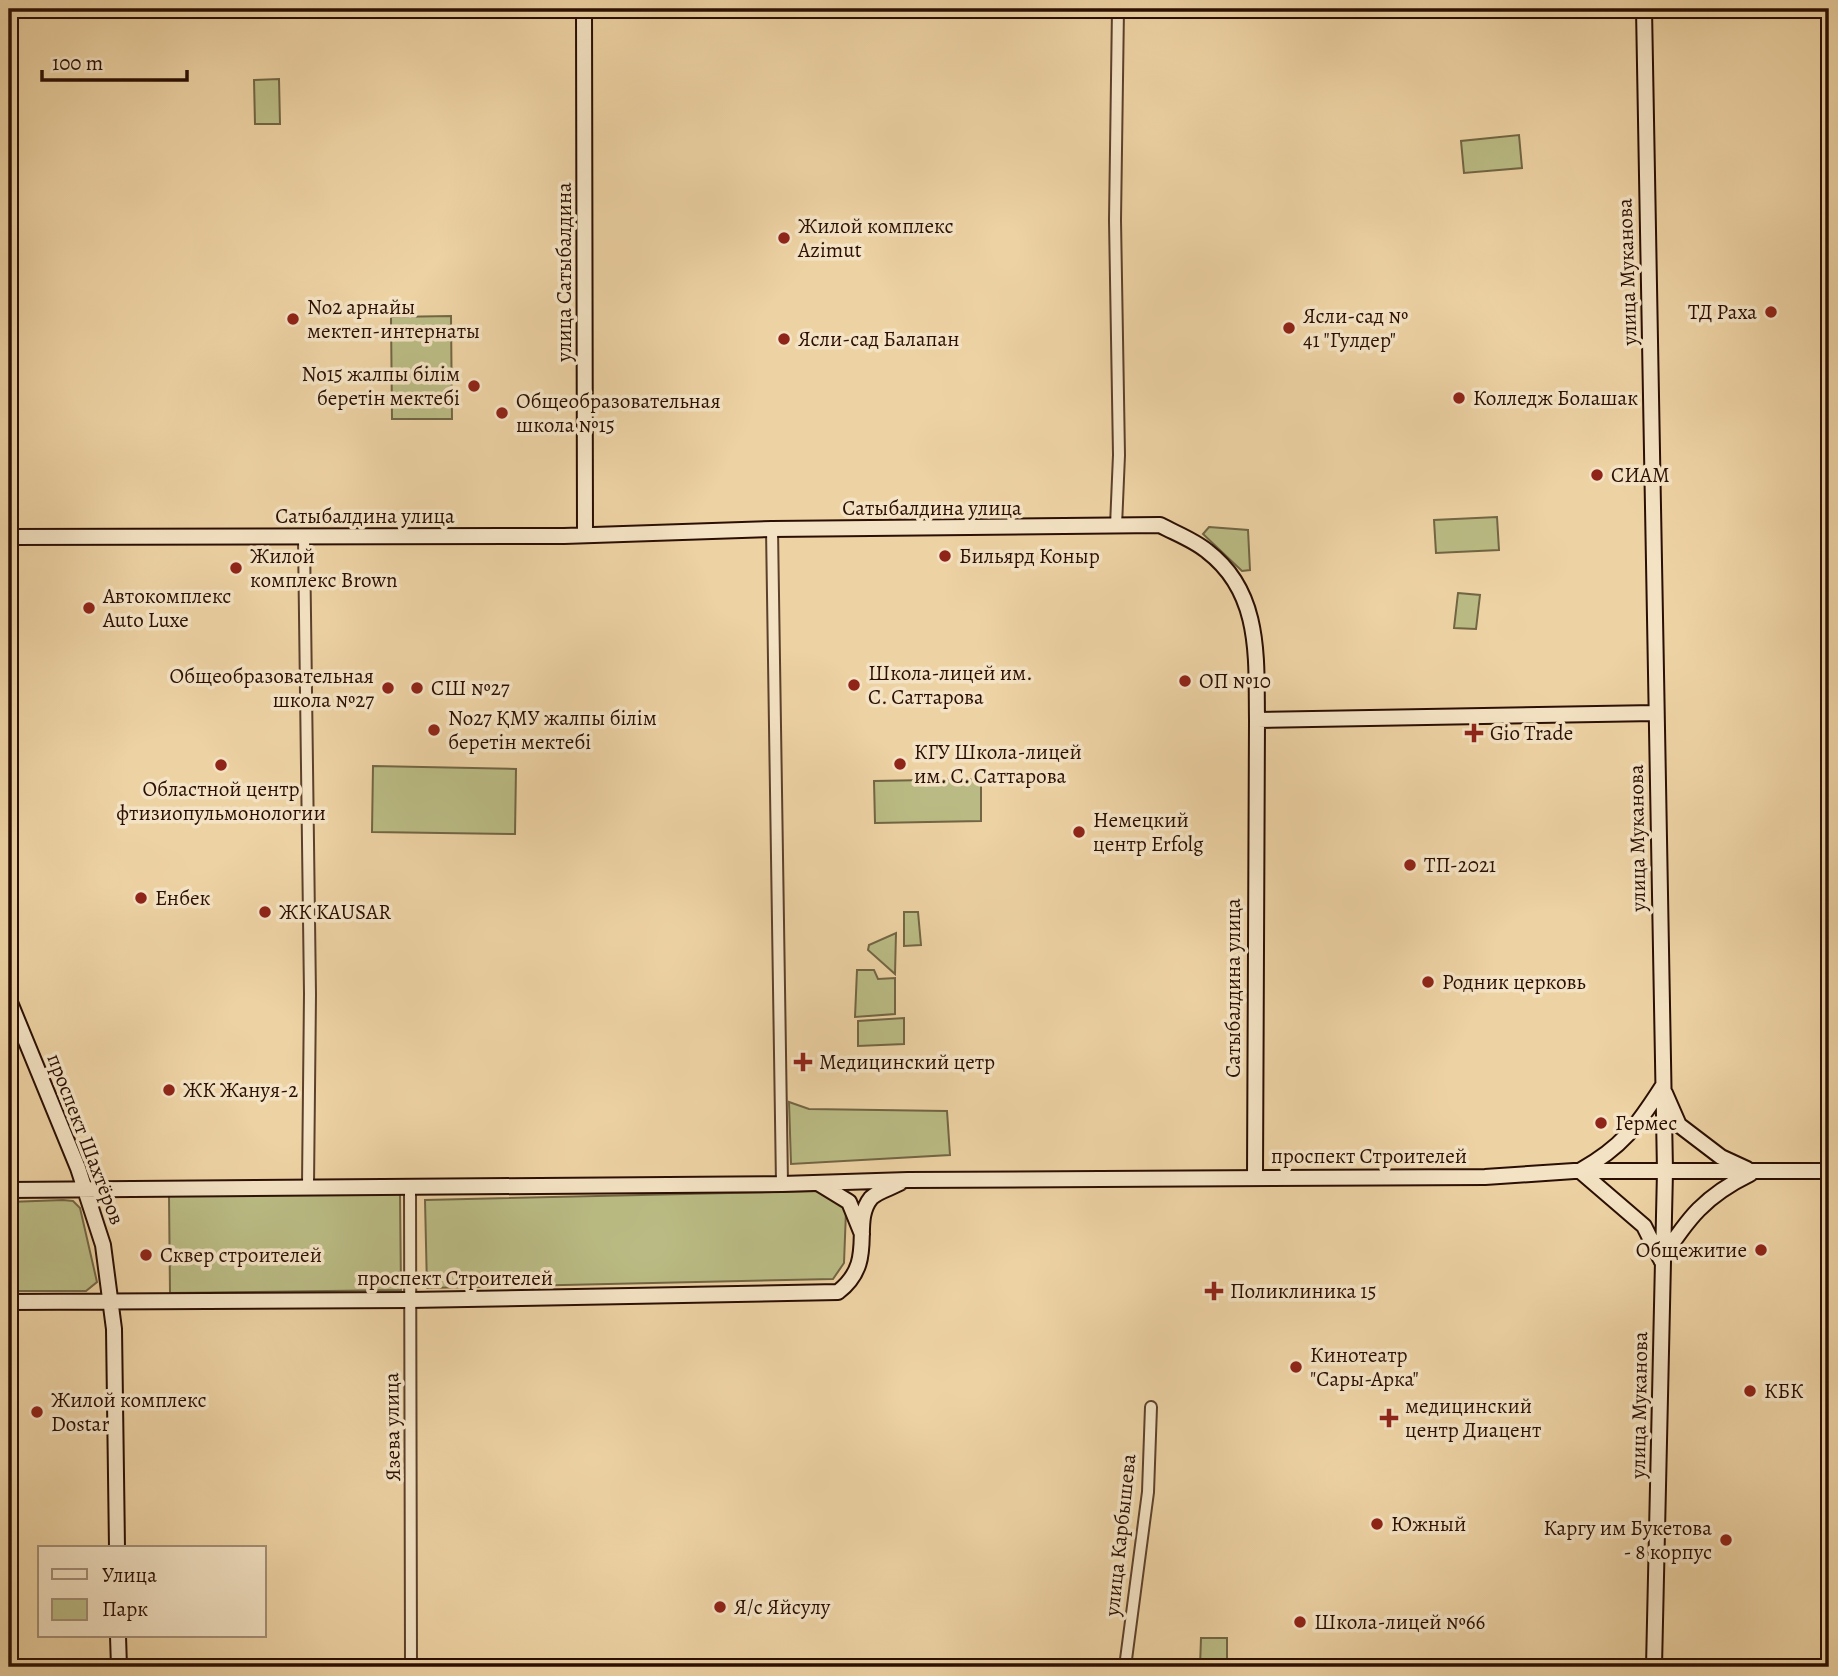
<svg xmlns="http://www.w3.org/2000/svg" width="1838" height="1676" viewBox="0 0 1838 1676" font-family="Alegreya,serif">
<rect width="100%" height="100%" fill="#edd2a3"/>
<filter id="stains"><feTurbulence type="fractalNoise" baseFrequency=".00286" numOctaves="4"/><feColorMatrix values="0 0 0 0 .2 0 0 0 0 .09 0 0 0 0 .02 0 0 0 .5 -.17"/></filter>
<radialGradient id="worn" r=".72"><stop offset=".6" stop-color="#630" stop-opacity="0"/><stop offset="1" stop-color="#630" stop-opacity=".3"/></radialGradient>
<path fill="#babb84" stroke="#726544" stroke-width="2" d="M 279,79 L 280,124 L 255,124 L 254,80 Z
M 1519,135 L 1522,168 L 1464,173 L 1461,141 Z
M 451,316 L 452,419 L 392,419 L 391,317 Z
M 1497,517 L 1499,550 L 1436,553 L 1434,520 Z
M 1209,527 L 1248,530 L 1250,570 L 1242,571 L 1203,534 Z
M 1458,593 L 1480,595 L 1476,629 L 1454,628 Z
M 373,766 L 516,769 L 515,834 L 372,832 Z
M 981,779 L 981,821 L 875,823 L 874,781 Z
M 904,912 L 918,912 L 921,945 L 904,946 Z
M 896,933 L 895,974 L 868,950 L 869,945 Z
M 857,970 L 874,970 L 878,979 L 895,978 L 895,1014 L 855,1017 Z
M 904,1018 L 904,1044 L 858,1046 L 858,1021 Z
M 789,1102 L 809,1109 L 947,1111 L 950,1155 L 791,1164 Z
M 817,1191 L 835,1197 L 846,1211 L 844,1263 L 833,1279 L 427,1288 L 425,1200 Z
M 400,1193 L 401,1290 L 170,1293 L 169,1196 Z
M 63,1200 L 73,1201 L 80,1208 L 97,1282 L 86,1291 L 9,1291 L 9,1202 Z
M 1201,1638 L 1227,1638 L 1227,1667 L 1200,1667 Z"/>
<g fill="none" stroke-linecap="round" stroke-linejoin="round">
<g stroke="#5c402b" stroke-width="14">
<path id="street" d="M 1116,526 L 1119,455 L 1115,220 L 1118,9
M 772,529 L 782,1184
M 304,539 L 310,994 L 308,1186
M 410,1185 L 411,1667
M 1125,1667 L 1148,1492 L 1151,1407"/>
</g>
<g stroke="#2b0f03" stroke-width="18">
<path id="secondary" d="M 584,9 L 585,535
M 1644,9 L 1665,1171 L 1654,1667
M 9,537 L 564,536 L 772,529 L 1160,525 C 1175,533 1194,540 1207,551 C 1262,593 1256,658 1257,720 L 1255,1177
M 1257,720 L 1655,713
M 9,1000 L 78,1168 L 103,1245 L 114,1329 L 117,1548
M 1665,1093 L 1679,1125 L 1721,1157 L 1747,1169
M 1581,1170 C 1622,1147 1637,1126 1662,1087
M 1580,1171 L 1644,1226 L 1660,1258
M 818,1183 L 849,1202 L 862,1234
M 9,1190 L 782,1184 L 908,1180 L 1485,1177 L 1574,1171 L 1829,1171
M 1661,1260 C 1688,1218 1705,1196 1750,1174
M 9,1302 L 410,1300 L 838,1292 C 878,1261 850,1224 871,1198 C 878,1191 891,1188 900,1183
M 118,1636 L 119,1667"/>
</g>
<use href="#street" stroke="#f3e2c3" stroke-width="10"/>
<use href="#secondary" stroke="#f3e2c3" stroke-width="14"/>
</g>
<g fill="#8f2418" stroke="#f3e2c3" stroke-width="2.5">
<circle cx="784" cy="238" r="7"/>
<circle cx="1771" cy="312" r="7"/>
<circle cx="293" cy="319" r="7"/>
<circle cx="1289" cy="328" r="7"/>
<circle cx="784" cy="339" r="7"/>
<circle cx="474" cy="386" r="7"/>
<circle cx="1459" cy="398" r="7"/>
<circle cx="502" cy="413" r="7"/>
<circle cx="1597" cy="475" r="7"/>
<circle cx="945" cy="556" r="7"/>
<circle cx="236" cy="568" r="7"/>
<circle cx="89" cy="608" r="7"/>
<circle cx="1185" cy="681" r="7"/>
<circle cx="854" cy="685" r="7"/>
<circle cx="388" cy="688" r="7"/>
<circle cx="417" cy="688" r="7"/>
<circle cx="434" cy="730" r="7"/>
<path d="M1470.5 722.5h7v7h7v7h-7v7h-7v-7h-7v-7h7z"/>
<circle cx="900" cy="764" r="7"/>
<circle cx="221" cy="765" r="7"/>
<circle cx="1079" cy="832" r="7"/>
<circle cx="1410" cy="865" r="7"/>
<circle cx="141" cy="898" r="7"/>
<circle cx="265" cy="912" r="7"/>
<circle cx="1428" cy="982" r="7"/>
<path d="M799.5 1051.5h7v7h7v7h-7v7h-7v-7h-7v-7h7z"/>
<circle cx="169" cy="1090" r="7"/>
<circle cx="1601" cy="1123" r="7"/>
<circle cx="1761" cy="1250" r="7"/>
<circle cx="146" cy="1255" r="7"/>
<path d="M1210.5 1280.5h7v7h7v7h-7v7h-7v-7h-7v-7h7z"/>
<circle cx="1296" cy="1367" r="7"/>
<circle cx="1750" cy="1391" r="7"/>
<circle cx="37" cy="1412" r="7"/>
<path d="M1385.5 1407.5h7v7h7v7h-7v7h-7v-7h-7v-7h7z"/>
<circle cx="1377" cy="1524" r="7"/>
<circle cx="1726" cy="1540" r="7"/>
<circle cx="720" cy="1607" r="7"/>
<circle cx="1300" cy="1622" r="7"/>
</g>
<g text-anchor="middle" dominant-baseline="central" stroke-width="7" stroke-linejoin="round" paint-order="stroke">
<g font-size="21" fill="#2b0f03" stroke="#f3e2c3" text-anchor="start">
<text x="798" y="226">Жилой комплекс<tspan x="798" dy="24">Azimut</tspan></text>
<text x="307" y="307">No2 арнайы<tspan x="307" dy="24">мектеп-интернаты</tspan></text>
<text x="1757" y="312" text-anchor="end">ТД Раха</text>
<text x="1303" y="316">Ясли-сад №<tspan x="1303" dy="24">41 "Гулдер"</tspan></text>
<text x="798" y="339">Ясли-сад Балапан</text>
<text x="460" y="374" text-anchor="end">No15 жалпы білім<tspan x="460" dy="24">беретін мектебі</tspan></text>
<text x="1473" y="398">Колледж Болашак</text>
<text x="516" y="401">Общеобразовательная<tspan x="516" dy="24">школа №15</tspan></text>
<text x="1611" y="475">СИАМ</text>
<text x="250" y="556">Жилой<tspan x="250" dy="24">комплекс Brown</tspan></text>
<text x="959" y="556">Бильярд Коныр</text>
<text x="103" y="596">Автокомплекс<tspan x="103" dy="24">Auto Luxe</tspan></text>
<text x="868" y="673">Школа-лицей им.<tspan x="868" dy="24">С. Саттарова</tspan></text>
<text x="374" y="676" text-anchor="end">Общеобразовательная<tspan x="374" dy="24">школа №27</tspan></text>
<text x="1199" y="681">ОП №10</text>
<text x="431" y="688">СШ №27</text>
<text x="448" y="718">No27 ҚМУ жалпы білім<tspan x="448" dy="24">беретін мектебі</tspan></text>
<text x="1490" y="733">Gio Trade</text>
<text x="914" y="752">КГУ Школа-лицей<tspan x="914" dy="24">им. С. Саттарова</tspan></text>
<text x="221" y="789" text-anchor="middle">Областной центр<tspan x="221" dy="24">фтизиопульмонологии</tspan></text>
<text x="1093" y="820">Немецкий<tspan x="1093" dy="24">центр Erfolg</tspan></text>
<text x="1424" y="865">ТП-2021</text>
<text x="155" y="898">Енбек</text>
<text x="279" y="912">ЖК KAUSAR</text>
<text x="1442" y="982">Родник церковь</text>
<text x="819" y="1062">Медицинский цетр</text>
<text x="183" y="1090">ЖК Жануя-2</text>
<text x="1615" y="1123">Гермес</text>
<text x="1747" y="1250" text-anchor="end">Общежитие</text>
<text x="160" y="1255">Сквер строителей</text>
<text x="1230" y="1291">Поликлиника 15</text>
<text x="1310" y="1355">Кинотеатр<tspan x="1310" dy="24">"Сары-Арка"</tspan></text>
<text x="1764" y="1391">КБК</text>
<text x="51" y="1400">Жилой комплекс<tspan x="51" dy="24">Dostar</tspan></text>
<text x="1405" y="1406">медицинский<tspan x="1405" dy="24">центр Диацент</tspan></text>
<text x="1391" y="1524">Южный</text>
<text x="1712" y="1528" text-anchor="end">Каргу им Букетова<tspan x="1712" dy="24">- 8 корпус</tspan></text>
<text x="734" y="1607">Я/c Яйсулу</text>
<text x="1314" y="1622">Школа-лицей №66</text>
</g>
<g font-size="21" fill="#2b0f03" stroke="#f3e2c3">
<text transform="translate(564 272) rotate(-90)">улица Сатыбалдина</text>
<text transform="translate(1627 272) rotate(-92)">улица Муканова</text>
<text x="932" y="508">Сатыбалдина улица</text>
<text x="365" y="516">Сатыбалдина улица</text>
<text transform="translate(1637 838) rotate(-91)">улица Муканова</text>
<text transform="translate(1233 988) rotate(-90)">Сатыбалдина улица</text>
<text transform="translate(86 1139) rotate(69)">проспект Шахтёров</text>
<text x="1369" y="1156">проспект Строителей</text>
<text x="455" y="1278">проспект Строителей</text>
<text transform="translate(1639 1405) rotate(-89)">улица Муканова</text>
<text transform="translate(392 1427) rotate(-91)">Язева улица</text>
<text transform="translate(1120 1535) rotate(-84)">улица Карбышева</text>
</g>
</g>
<rect width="1838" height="1676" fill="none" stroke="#edd2a3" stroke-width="35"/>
<rect x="10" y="10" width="1817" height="1655" fill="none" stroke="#2b0f03" stroke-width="3.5"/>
<rect x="18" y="18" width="1803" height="1641" fill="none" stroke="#2b0f03" stroke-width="2"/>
<rect x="38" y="1546" width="228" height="91" fill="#f3e2c3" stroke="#a38e76" stroke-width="2"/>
<rect x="52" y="1569" width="35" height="10" fill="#f3e2c3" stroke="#a38e76" stroke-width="2"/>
<text x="102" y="1582" font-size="21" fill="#2b0f03">Улица</text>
<rect x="52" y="1599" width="35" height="21" fill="#babb84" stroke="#a38e76" stroke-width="2"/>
<text x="102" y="1616" font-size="21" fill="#2b0f03">Парк</text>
<path d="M42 70v10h145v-10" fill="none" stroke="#2b0f03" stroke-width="3.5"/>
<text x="52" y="70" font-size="21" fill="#2b0f03" stroke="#f3e2c3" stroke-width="5" paint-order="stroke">100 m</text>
<rect width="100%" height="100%" filter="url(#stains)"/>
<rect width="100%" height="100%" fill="url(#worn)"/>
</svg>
